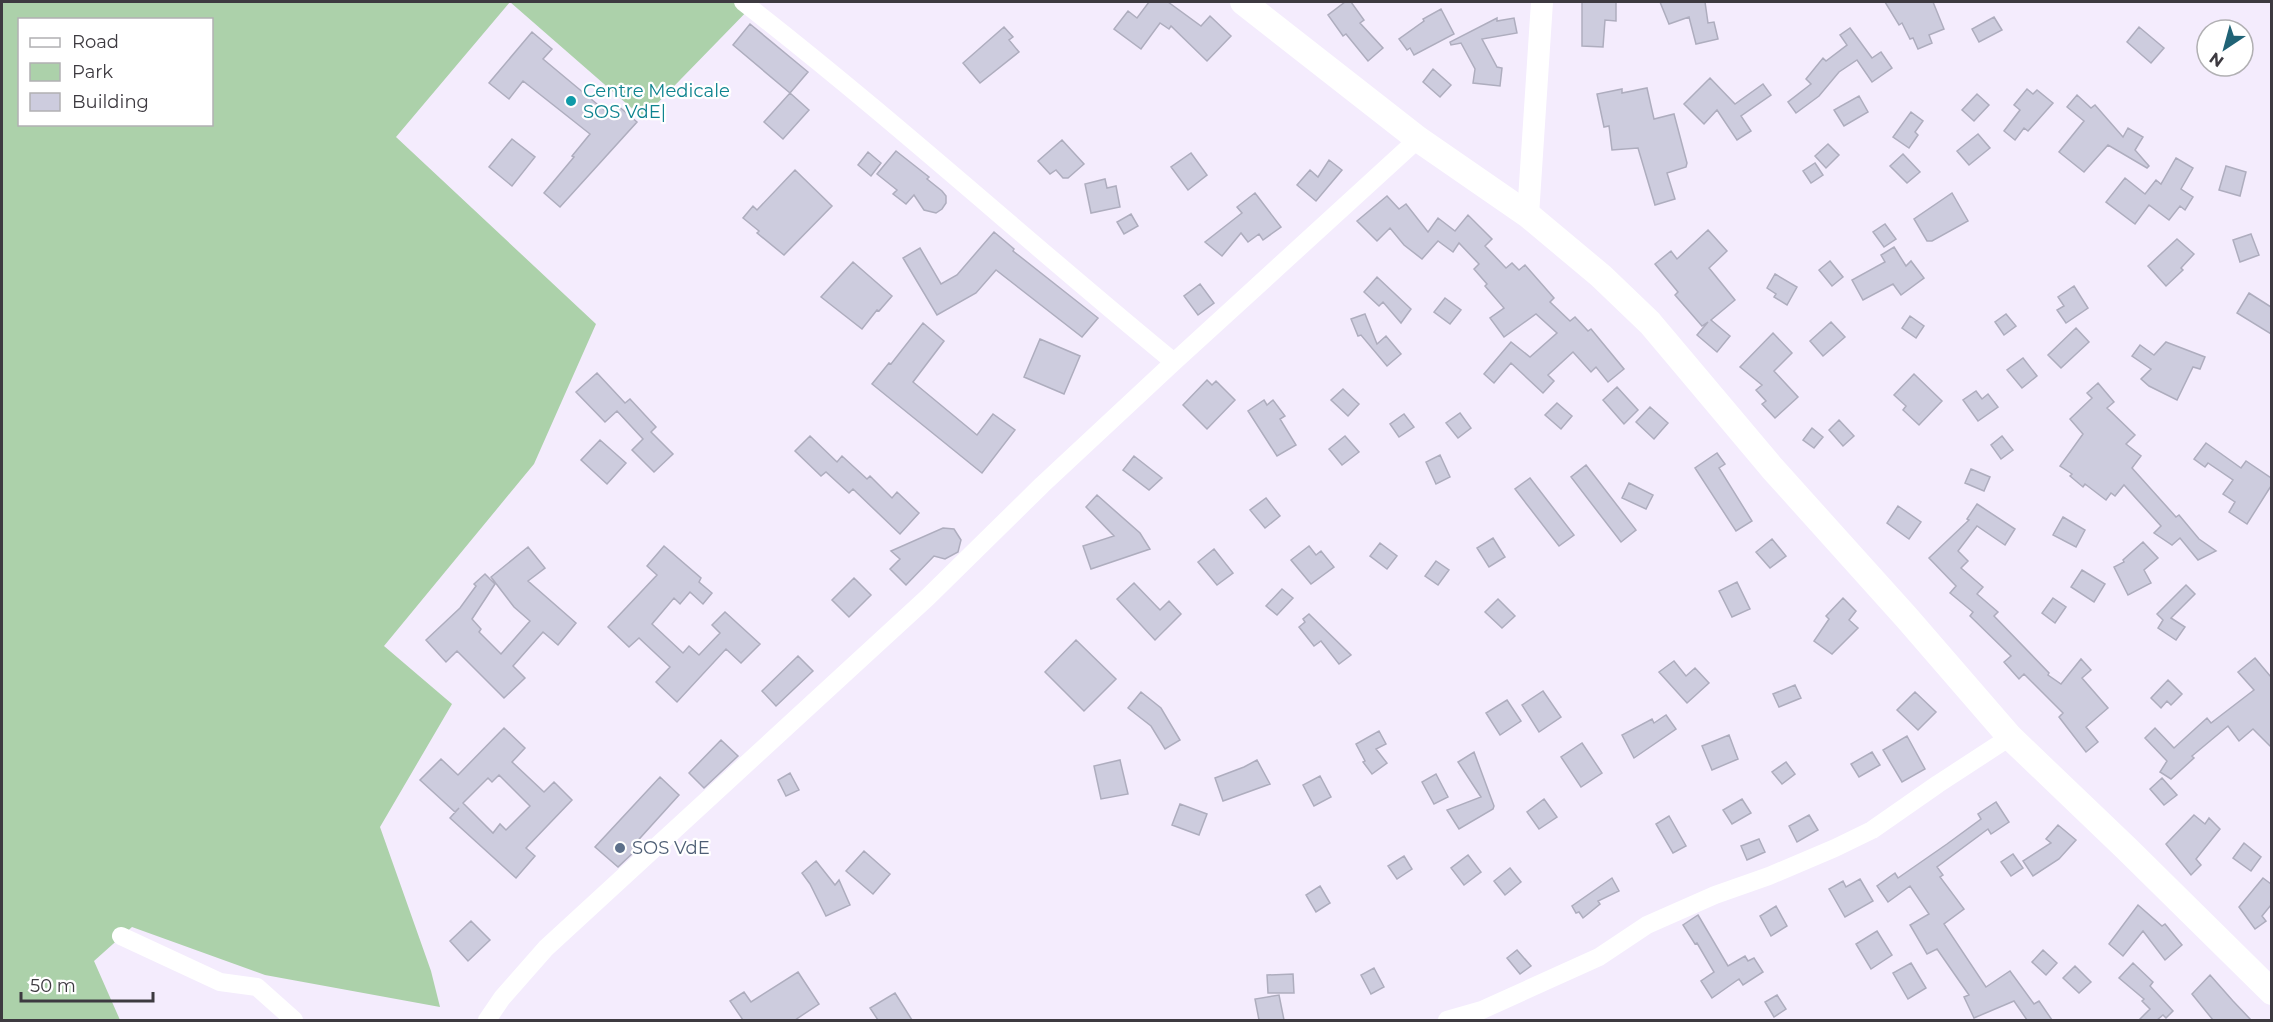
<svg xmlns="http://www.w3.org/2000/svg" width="2273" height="1022" viewBox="0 0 2273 1022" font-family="Montserrat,sans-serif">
<rect width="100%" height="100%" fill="#f4ecfd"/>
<path fill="#acd1aa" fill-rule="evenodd" d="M 2,2 L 756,2 L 643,118 L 510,2 L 396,137 L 596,324 L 534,464 L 384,646 L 452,704 L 380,827 L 431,971 L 440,1007 L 265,975 L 132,927 L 94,961 L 120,1020 L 2,1020 ZM 20,20 L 212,20 L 212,124 L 20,124 Z"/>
<path fill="#cdccde" stroke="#aeadbe" stroke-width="1.5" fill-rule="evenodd" d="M 1149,2 L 1168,2 L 1201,26 L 1210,16 L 1231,36 L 1207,61 L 1171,26 L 1169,29 L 1160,23 L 1141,49 L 1114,29 L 1128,11 L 1137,18 Z
M 1345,2 L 1351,2 L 1364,20 L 1360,23 L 1383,48 L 1368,61 L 1346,34 L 1343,36 L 1328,15 Z
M 1582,2 L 1616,2 L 1616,21 L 1605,20 L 1603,47 L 1582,46 Z
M 1660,2 L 1705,2 L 1708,23 L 1714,22 L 1718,39 L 1696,44 L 1689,17 L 1669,24 Z
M 1885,2 L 1933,2 L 1944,29 L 1929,35 L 1932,43 L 1918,49 L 1913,38 L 1910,39 L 1902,23 L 1899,25 Z
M 1441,9 L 1454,34 L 1414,55 L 1410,48 L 1407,50 L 1399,39 L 1424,21 L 1423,19 Z
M 1994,17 L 2002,30 L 1979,42 L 1972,29 Z
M 1497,18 L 1497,21 L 1514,18 L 1517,33 L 1482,39 L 1497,67 L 1502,68 L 1500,86 L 1473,83 L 1475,69 L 1461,43 L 1451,45 L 1450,42 Z
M 750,24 L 808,72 L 790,93 L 733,45 Z
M 1004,27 L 1013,37 L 1009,40 L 1019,52 L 980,83 L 963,63 Z
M 2139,27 L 2164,48 L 2151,63 L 2127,42 Z
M 1850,28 L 1872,58 L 1881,52 L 1892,68 L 1872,82 L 1857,60 L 1839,72 L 1819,96 L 1796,113 L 1788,102 L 1811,84 L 1806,79 L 1823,58 L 1826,61 L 1847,45 L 1840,35 Z
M 532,32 L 552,49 L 543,59 L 609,114 L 616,104 L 637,122 L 560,207 L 544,193 L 574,157 L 572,156 L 590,134 L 523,81 L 509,99 L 489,83 Z
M 1433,69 L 1451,85 L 1440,97 L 1423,82 Z
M 1710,78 L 1735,104 L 1763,84 L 1771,95 L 1741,116 L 1751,131 L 1737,140 L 1717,110 L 1704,124 L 1684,104 Z
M 1647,88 L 1654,119 L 1674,114 L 1687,163 L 1686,167 L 1667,173 L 1675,199 L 1655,205 L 1638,148 L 1612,150 L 1609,126 L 1604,127 L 1597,94 L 1622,89 L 1622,93 Z
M 2027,89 L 2033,94 L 2037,90 L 2053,103 L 2028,131 L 2024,128 L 2015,140 L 2004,131 L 2020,110 L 2014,105 Z
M 790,93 L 809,110 L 783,139 L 764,122 Z
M 1977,94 L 1989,105 L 1974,121 L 1962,110 Z
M 2077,95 L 2091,108 L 2095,105 L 2123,137 L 2128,128 L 2143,137 L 2135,150 L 2149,166 L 2147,168 L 2108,145 L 2084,172 L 2059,152 L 2084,121 L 2067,107 Z
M 1859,96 L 1868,112 L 1844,126 L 1834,110 Z
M 1911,112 L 1923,121 L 1915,132 L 1918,135 L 1909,148 L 1893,137 Z
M 1978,134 L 1990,148 L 1969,165 L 1957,151 Z
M 512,139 L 535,157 L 512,186 L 489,167 Z
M 1062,140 L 1084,164 L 1068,178 L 1063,178 L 1056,170 L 1050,174 L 1038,161 Z
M 1828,144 L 1839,155 L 1826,168 L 1815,156 Z
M 896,151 L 929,177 L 927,179 L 942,191 L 946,196 L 946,203 L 942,209 L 936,213 L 924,210 L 914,195 L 906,204 L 893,194 L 897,190 L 877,174 Z
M 868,152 L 881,163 L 871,176 L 858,165 Z
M 1191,153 L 1207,175 L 1188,190 L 1171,167 Z
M 1903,154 L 1920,172 L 1907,183 L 1890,166 Z
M 2176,158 L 2193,168 L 2181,189 L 2193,197 L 2185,210 L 2180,206 L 2169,220 L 2149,205 L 2135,224 L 2106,202 L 2125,178 L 2145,194 L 2156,180 L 2161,184 Z
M 1329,160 L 1342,170 L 1316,201 L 1297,185 L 1310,170 L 1318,177 Z
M 1815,163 L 1823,175 L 1811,183 L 1803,171 Z
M 2226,166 L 2246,172 L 2240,196 L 2219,190 Z
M 795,170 L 832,206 L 784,255 L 757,233 L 759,231 L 743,218 L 753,206 L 757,210 Z
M 1105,179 L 1107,188 L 1116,186 L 1120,207 L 1091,213 L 1085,184 Z
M 1255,193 L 1281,227 L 1263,240 L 1259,234 L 1248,242 L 1241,233 L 1222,256 L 1205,242 L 1242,213 L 1237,207 Z
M 1952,193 L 1968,221 L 1932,241 L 1927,241 L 1914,219 Z
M 1387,196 L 1399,209 L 1406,204 L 1428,232 L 1438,218 L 1455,231 L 1468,215 L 1492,239 L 1485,246 L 1506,268 L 1512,263 L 1519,270 L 1525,265 L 1554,298 L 1550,302 L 1570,321 L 1575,317 L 1588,331 L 1591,329 L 1624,369 L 1608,382 L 1596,367 L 1591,372 L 1573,352 L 1548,375 L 1554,381 L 1543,393 L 1511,363 L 1494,383 L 1484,374 L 1511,342 L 1530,357 L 1557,333 L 1536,314 L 1504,337 L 1490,318 L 1504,308 L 1485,286 L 1487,284 L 1474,269 L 1479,264 L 1459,243 L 1453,252 L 1438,241 L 1422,259 L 1404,245 L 1390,228 L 1377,241 L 1357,221 Z
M 1131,214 L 1138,226 L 1124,234 L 1117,222 Z
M 1885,224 L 1896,239 L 1884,247 L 1873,232 Z
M 1708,230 L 1727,251 L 1709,268 L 1735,300 L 1711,320 L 1730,336 L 1717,352 L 1697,335 L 1708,322 L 1702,326 L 1675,295 L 1678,292 L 1655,264 L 1671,251 L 1677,259 Z
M 994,232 L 1014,249 L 1013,251 L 1098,318 L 1082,337 L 996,270 L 976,293 L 937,315 L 903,258 L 920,248 L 941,284 L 957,275 Z
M 2251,234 L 2259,255 L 2240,262 L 2233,240 Z
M 2177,239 L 2194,254 L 2181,268 L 2183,270 L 2166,286 L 2148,266 Z
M 1894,247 L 1906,266 L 1911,261 L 1924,278 L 1901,295 L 1893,284 L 1863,300 L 1852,280 L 1885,262 L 1881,255 Z
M 1830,261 L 1843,277 L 1832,286 L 1819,270 Z
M 853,262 L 892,296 L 879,311 L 877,310 L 862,329 L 821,297 Z
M 1775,274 L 1797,287 L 1787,305 L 1774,297 L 1776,294 L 1767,288 Z
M 1377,277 L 1411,309 L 1401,323 L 1383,302 L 1379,306 L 1364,292 Z
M 1200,284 L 1214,303 L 1198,315 L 1184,296 Z
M 2074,286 L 2088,308 L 2066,323 L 2057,310 L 2064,306 L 2058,297 Z
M 2249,293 L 2271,307 L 2271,334 L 2237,313 Z
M 1445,298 L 1461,310 L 1450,324 L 1434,312 Z
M 1365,314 L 1377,344 L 1386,336 L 1401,354 L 1387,366 L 1361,335 L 1358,336 L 1351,319 Z
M 2006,314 L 2016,326 L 2004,335 L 1995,322 Z
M 1910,316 L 1924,326 L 1916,338 L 1902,328 Z
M 1831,322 L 1845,337 L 1823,356 L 1810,341 Z
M 923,323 L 944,341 L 913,382 L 977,435 L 993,414 L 1015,430 L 982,473 L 872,384 L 889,363 L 891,364 Z
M 2076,328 L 2089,342 L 2061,368 L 2048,355 Z
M 1773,333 L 1792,353 L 1774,371 L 1798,397 L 1775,418 L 1762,404 L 1766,401 L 1756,390 L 1762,385 L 1740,367 Z
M 1040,339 L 1080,356 L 1064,394 L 1024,377 Z
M 2166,342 L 2205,357 L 2200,369 L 2193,367 L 2177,400 L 2149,386 L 2141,379 L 2151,369 L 2132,356 L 2140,345 L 2154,355 Z
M 2023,358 L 2037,376 L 2022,388 L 2007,370 Z
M 597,373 L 625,403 L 630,399 L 656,427 L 651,432 L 673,454 L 654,472 L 632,450 L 643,439 L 617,411 L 605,422 L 576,392 Z
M 1914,374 L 1942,401 L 1919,425 L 1903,410 L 1906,406 L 1894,395 Z
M 1207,380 L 1212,385 L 1216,381 L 1235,400 L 1207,429 L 1183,405 Z
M 2098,383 L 2114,402 L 2107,408 L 2135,435 L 2126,444 L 2141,456 L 2132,468 L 2176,517 L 2179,515 L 2199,539 L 2216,551 L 2198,560 L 2180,538 L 2172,545 L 2154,533 L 2161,526 L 2124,485 L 2115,496 L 2111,493 L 2106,500 L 2085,484 L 2083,487 L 2070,476 L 2072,474 L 2060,466 L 2083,434 L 2070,419 L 2092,398 L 2087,393 Z
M 1617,387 L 1638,410 L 1624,424 L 1603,400 Z
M 1343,389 L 1359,404 L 1348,416 L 1331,400 Z
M 1976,391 L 1982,399 L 1988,394 L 1998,407 L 1978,421 L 1963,400 Z
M 1264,400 L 1267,405 L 1273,400 L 1285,416 L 1280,419 L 1296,445 L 1277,456 L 1248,411 Z
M 1557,403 L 1572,416 L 1561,429 L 1545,415 Z
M 1650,407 L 1668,423 L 1654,439 L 1636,422 Z
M 1460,413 L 1471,428 L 1458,438 L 1446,423 Z
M 1404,414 L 1414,427 L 1399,437 L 1390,424 Z
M 1839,420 L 1854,436 L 1843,446 L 1829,430 Z
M 1812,428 L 1823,437 L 1814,448 L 1803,440 Z
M 810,436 L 837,462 L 842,456 L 867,479 L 870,476 L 892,498 L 897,492 L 919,513 L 900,534 L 853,489 L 849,493 L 826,472 L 821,476 L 795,451 Z
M 1345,436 L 1359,452 L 1342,465 L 1329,449 Z
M 2002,436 L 2013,450 L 2001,459 L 1991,445 Z
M 600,440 L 626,463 L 607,484 L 581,460 Z
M 2206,443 L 2241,468 L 2246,461 L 2271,478 L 2271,486 L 2247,524 L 2229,512 L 2235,502 L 2223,494 L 2233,480 L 2208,463 L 2205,467 L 2194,459 Z
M 1717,453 L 1725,464 L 1719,468 L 1752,521 L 1736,531 L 1695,468 Z
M 1440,455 L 1450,477 L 1436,484 L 1426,462 Z
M 1134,456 L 1162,478 L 1149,490 L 1123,470 Z
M 1586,465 L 1636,530 L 1621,542 L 1571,477 Z
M 1971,469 L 1990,477 L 1984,491 L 1965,483 Z
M 1530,478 L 1574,535 L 1559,546 L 1515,489 Z
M 1629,483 L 1653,495 L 1646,509 L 1622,498 Z
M 1097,495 L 1140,533 L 1150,549 L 1091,569 L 1083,546 L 1114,536 L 1086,507 Z
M 1266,498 L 1280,516 L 1265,528 L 1250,510 Z
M 1977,504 L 2015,529 L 2005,545 L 1977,526 L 1958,551 L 1968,561 L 1961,568 L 1983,587 L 1977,594 L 1998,612 L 1994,616 L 2049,673 L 2048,675 L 2061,684 L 2081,659 L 2091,670 L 2082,678 L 2108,708 L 2086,727 L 2098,742 L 2086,752 L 2059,717 L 2063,713 L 2024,674 L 2019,679 L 2004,662 L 2011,656 L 1970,616 L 1973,612 L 1950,593 L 1956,586 L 1929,558 L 1969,520 L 1967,519 Z
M 1898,506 L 1921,522 L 1909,539 L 1887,523 Z
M 2063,517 L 2085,530 L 2076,547 L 2053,535 Z
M 943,528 L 954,529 L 961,540 L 958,552 L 945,559 L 934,556 L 906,585 L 890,569 L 900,559 L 891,551 Z
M 1493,538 L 1505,557 L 1489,567 L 1477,548 Z
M 1772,539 L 1786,556 L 1770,568 L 1756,552 Z
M 2143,542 L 2158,558 L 2144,570 L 2151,583 L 2128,595 L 2114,567 L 2124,562 L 2123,560 Z
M 1380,543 L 1397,556 L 1387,569 L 1370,556 Z
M 664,546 L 701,578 L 699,582 L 712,593 L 703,604 L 690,592 L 680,604 L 674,598 L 652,624 L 683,653 L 689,646 L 699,655 L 720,633 L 712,625 L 725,612 L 760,644 L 741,663 L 726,649 L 677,702 L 656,682 L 670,667 L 639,638 L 629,647 L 608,627 L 657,575 L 647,566 Z
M 1309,546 L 1316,555 L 1321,551 L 1334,567 L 1311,584 L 1291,560 Z
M 528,547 L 545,568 L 528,581 L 576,623 L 558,645 L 543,632 L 513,666 L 525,678 L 504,698 L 457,651 L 446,662 L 426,640 L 460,608 L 476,586 L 474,584 L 485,574 L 495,584 L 472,619 L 481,629 L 479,632 L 501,654 L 530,621 L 514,607 L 491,577 Z
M 1214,549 L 1233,573 L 1217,585 L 1198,562 Z
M 1436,561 L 1449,570 L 1438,585 L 1425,576 Z
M 2082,570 L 2105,584 L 2094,602 L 2071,587 Z
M 854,578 L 871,595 L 849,617 L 832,600 Z
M 1737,582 L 1750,609 L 1732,617 L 1719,591 Z
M 1134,583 L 1160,610 L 1169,601 L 1181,614 L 1155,640 L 1117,599 Z
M 2186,585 L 2195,594 L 2171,618 L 2185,627 L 2176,640 L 2158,628 L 2163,620 L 2157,614 Z
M 1282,589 L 1293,598 L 1277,615 L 1266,606 Z
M 1843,598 L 1856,611 L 1849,620 L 1858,628 L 1832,654 L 1814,641 L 1829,619 L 1826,616 Z
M 2053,598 L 2066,607 L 2055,623 L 2042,613 Z
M 1498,599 L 1515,616 L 1502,628 L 1485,612 Z
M 1309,614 L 1351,655 L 1339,664 L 1321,641 L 1314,646 L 1299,627 L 1305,622 L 1303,619 Z
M 1076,640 L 1116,679 L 1084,711 L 1045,672 Z
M 798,656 L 813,671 L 776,706 L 762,691 Z
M 2255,658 L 2271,677 L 2271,747 L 2253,729 L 2239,741 L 2228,726 L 2192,756 L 2194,758 L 2171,779 L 2160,772 L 2167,761 L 2145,738 L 2155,728 L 2174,748 L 2207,718 L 2211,723 L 2254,690 L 2238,672 Z
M 1674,661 L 1686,676 L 1695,668 L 1709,683 L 1687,703 L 1659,672 Z
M 2168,680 L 2182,694 L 2171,705 L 2167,701 L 2161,708 L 2151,698 Z
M 1795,685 L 1801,698 L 1779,707 L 1773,694 Z
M 1543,691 L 1561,717 L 1539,732 L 1522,705 Z
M 1141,692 L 1161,708 L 1180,740 L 1165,749 L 1151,726 L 1128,708 Z
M 1915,692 L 1936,712 L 1918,730 L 1897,710 Z
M 1507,700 L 1521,721 L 1500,735 L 1486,713 Z
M 1666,715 L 1676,729 L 1634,758 L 1622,735 L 1652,719 L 1654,723 Z
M 504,728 L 525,748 L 512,762 L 544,792 L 554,782 L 572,800 L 526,848 L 535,856 L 516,878 L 450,818 L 459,808 L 455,812 L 420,780 L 441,759 L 458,775 ZM 499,775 L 530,806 L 506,830 L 500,824 L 493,833 L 463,803 L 488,778 L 492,782 Z
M 1379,731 L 1386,744 L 1376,749 L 1387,763 L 1372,774 L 1363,762 L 1365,761 L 1356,744 Z
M 1729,735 L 1738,759 L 1712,770 L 1702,746 Z
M 1907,736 L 1925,769 L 1902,782 L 1883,750 Z
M 721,740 L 738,756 L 704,788 L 689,773 Z
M 1582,743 L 1602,773 L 1581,787 L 1561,757 Z
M 1474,752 L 1494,806 L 1493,809 L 1459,829 L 1447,810 L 1481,797 L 1458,762 Z
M 1872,752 L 1880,765 L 1859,777 L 1851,764 Z
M 1120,760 L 1128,794 L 1101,799 L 1094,766 Z
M 1257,760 L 1270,784 L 1223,801 L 1215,778 L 1244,767 Z
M 1786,762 L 1795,774 L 1782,784 L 1772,772 Z
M 790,773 L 799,790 L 786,796 L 778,780 Z
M 1436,774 L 1448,797 L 1434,804 L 1422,782 Z
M 1320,776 L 1331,797 L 1314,806 L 1303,785 Z
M 660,777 L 679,795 L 632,847 L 636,850 L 618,867 L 595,847 Z
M 2162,778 L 2177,795 L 2164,805 L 2150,789 Z
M 1544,799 L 1557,817 L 1539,829 L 1527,812 Z
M 1742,799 L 1751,813 L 1732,824 L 1723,810 Z
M 1996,802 L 2009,822 L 1991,834 L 1988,829 L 1937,867 L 1943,875 L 1940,877 L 1964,909 L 1944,924 L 1986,987 L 2010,971 L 2034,1004 L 2039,1001 L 2052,1020 L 2027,1020 L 2014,1001 L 1974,1018 L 1964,997 L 1969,995 L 1937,949 L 1927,954 L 1910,925 L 1929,914 L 1910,886 L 1888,902 L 1877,886 L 1895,873 L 1898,878 L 1947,844 L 1981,819 L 1978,814 Z
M 1180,804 L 1207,814 L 1199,835 L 1172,825 Z
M 1809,815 L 1818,830 L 1797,842 L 1789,826 Z
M 2194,815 L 2205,824 L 2209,818 L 2220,829 L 2196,859 L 2201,865 L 2191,875 L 2166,844 Z
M 1669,816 L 1686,846 L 1673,853 L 1656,824 Z
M 2058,825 L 2076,840 L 2059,859 L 2033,876 L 2023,861 L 2051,843 L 2046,839 Z
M 1759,839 L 1765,852 L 1747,860 L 1741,846 Z
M 2244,843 L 2261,857 L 2251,871 L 2233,858 Z
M 864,851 L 890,874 L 873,894 L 846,871 Z
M 2013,854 L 2023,868 L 2011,876 L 2001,862 Z
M 1468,855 L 1481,872 L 1464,885 L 1451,868 Z
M 1404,856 L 1412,869 L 1397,879 L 1388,866 Z
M 816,861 L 835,885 L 839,880 L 850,905 L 826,916 L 810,884 L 802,873 Z
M 1510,868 L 1521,882 L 1505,895 L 1494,881 Z
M 1612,878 L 1619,891 L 1598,901 L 1600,904 L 1583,918 L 1579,912 L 1576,913 L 1572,906 Z
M 2263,878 L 2271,884 L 2271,905 L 2262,916 L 2266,921 L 2255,929 L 2239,907 Z
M 1860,879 L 1873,901 L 1845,917 L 1829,889 L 1843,881 L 1846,887 Z
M 1320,886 L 1330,903 L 1316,912 L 1306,895 Z
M 2138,905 L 2162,926 L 2165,924 L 2182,945 L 2165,960 L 2143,931 L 2123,956 L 2109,944 Z
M 1776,906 L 1787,926 L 1771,936 L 1760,916 Z
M 1698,915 L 1728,966 L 1745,956 L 1748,961 L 1754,958 L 1763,972 L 1743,985 L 1739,979 L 1712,998 L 1701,981 L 1714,972 L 1697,943 L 1695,944 L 1683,925 Z
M 471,921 L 490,940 L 468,961 L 450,941 Z
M 1877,931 L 1892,955 L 1871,969 L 1856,944 Z
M 1517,950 L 1531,966 L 1520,974 L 1507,958 Z
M 2043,950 L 2057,963 L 2046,975 L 2032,962 Z
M 1911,963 L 1926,988 L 1908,999 L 1893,973 Z
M 2133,963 L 2153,982 L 2150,986 L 2173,1011 L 2166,1018 L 2163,1015 L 2157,1020 L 2139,1020 L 2150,1009 L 2142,1001 L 2144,999 L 2119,978 Z
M 2075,966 L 2091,982 L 2079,993 L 2063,978 Z
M 1374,968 L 1384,987 L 1371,994 L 1361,975 Z
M 798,972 L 819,1004 L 795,1020 L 743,1020 L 730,1001 L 744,992 L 751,1002 Z
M 1293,974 L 1294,993 L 1268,993 L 1267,975 Z
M 2210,975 L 2233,1001 L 2251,1020 L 2213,1020 L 2192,994 Z
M 895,993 L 912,1020 L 878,1020 L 870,1008 Z
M 1279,995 L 1284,1020 L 1259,1020 L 1255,999 Z
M 1777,995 L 1786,1009 L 1774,1017 L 1765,1002 Z"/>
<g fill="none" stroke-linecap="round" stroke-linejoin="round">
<path stroke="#fff" stroke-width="18" d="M 743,2 C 891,117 1029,243 1174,362
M 121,936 L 220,982 L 257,987 L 294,1020
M 487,1020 L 502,998 L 546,948 L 928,597 L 1042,485 L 1174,362 L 1418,139
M 1447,1020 L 1482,1010 L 1599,957 L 1647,925 L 1715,895 L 1769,876 L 1835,848 L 1872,830 L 1938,784 L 2010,737"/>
<path stroke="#fff" stroke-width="22" d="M 1528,215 L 1542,2"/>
<path stroke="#fff" stroke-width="26" d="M 1243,2 L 1418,139 L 1528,215 L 1601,276 L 1650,323 L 1772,468 L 1907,618 L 2010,737 L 2127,849 L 2272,992"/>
</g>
<circle fill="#0f9aa8" stroke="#fff" stroke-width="2" cx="571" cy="101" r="6"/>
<circle fill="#5c6f8a" stroke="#fff" stroke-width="2" cx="620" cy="848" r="6"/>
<g text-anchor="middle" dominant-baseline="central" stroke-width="4.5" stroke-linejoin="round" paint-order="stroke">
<g font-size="18" fill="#0d838f" stroke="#fff" text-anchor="start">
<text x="583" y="91">Centre Medicale<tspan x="583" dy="21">SOS VdE|</tspan></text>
</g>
<g font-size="18" fill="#4e5e75" stroke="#fff" text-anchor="start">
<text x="632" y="848">SOS VdE</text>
</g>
</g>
<rect width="2273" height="1022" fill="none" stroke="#3d3a40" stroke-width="6"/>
<rect x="18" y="18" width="195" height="108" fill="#ffffff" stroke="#b1b0b3" stroke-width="1.5"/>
<rect x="30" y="38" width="30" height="9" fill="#ffffff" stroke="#b1b0b3" stroke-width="1.5"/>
<text x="72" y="48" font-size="18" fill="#3d3a40">Road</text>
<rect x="30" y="63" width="30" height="18" fill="#acd1aa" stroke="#b1b0b3" stroke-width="1.5"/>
<text x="72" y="78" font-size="18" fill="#3d3a40">Park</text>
<rect x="30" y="93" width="30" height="18" fill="#cdccde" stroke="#b1b0b3" stroke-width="1.5"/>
<text x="72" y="108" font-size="18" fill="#3d3a40">Building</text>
<g transform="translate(2225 48) rotate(216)"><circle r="28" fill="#ffffff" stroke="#b1b0b3" stroke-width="1.5"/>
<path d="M0-4.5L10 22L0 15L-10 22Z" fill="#206376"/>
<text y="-9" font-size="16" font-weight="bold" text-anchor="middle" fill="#3d3a40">N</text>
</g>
<path d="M21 992v9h132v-9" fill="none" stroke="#3d3a40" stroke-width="3"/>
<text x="30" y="992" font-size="18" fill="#3d3a40" stroke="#ffffff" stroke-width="4.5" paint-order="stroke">50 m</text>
</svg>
